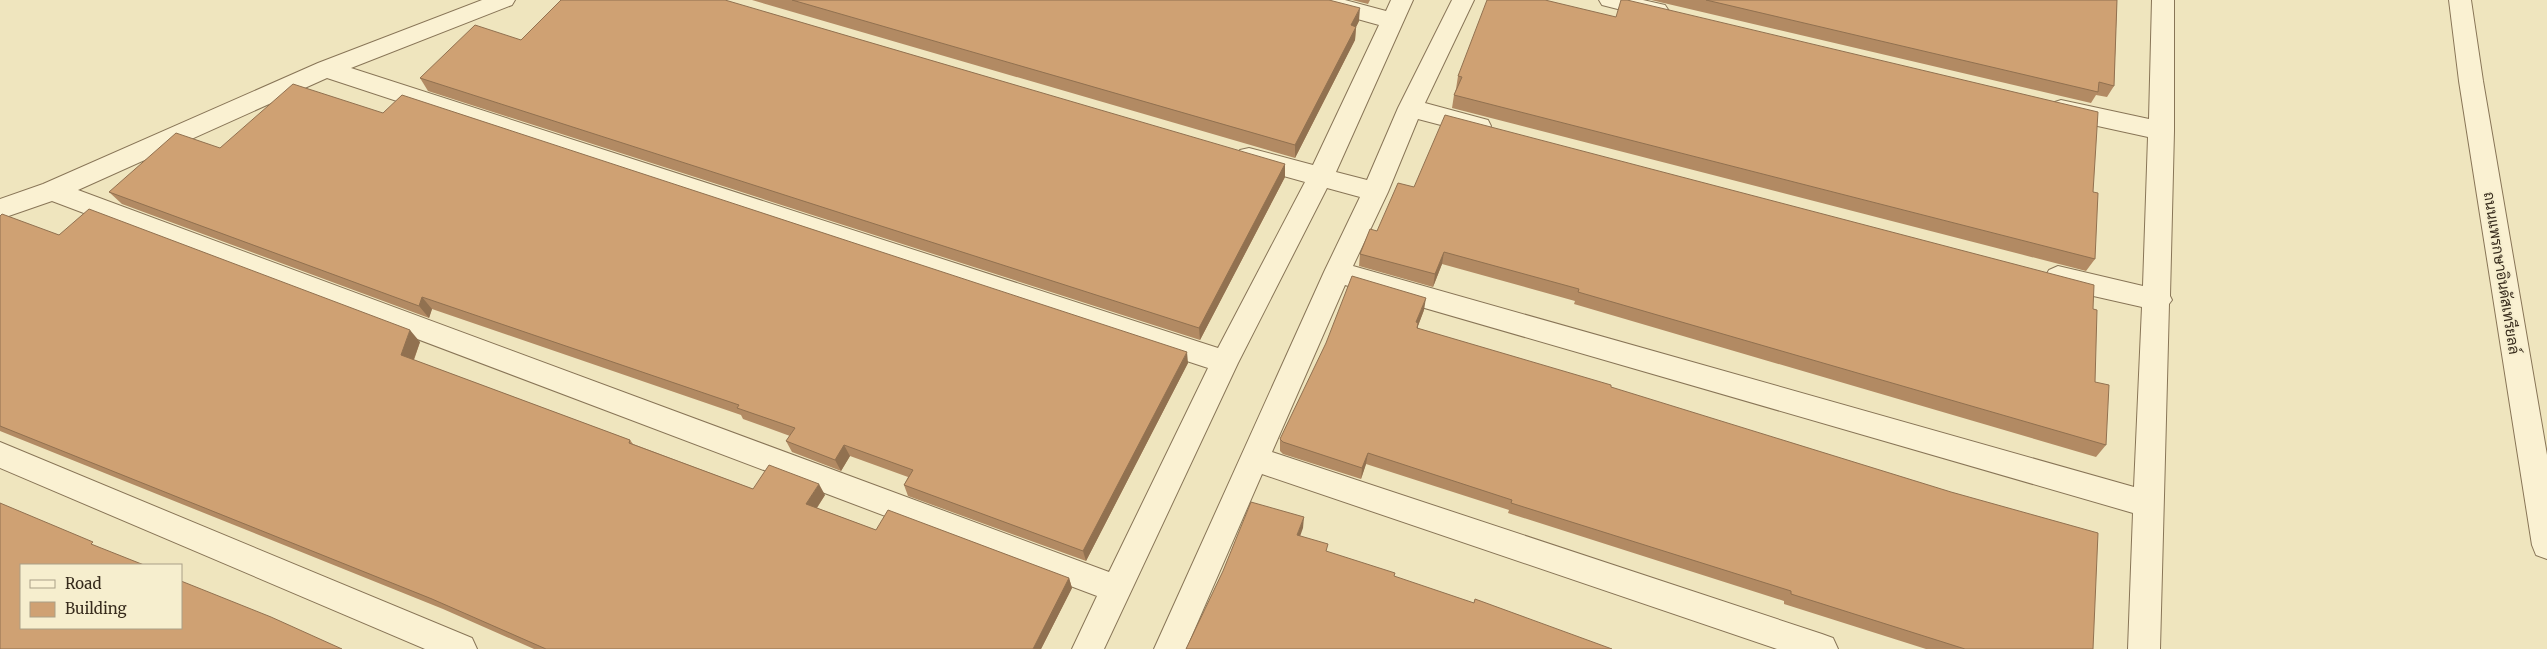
<svg xmlns="http://www.w3.org/2000/svg" width="2547" height="649" viewBox="0 0 2547 649" font-family="Merriweather,Sarabun,serif">
<rect width="100%" height="100%" fill="#efe5be"/>
<g fill="none" stroke-linecap="round" stroke-linejoin="round">
<g stroke="#887557" stroke-width="2">
<path id="minor" d="M 482,0 L 515,0 L 512,5 L 351,68 L 1218,348 L 1305,182 L 1240,164 L 1236,157 L 1240,150 L 1249,148 L 1313,165 L 1379,25 L 1307,5 L 1304,0 L 1345,0 L 1386,11 L 1391,0 L 1413,0 L 1336,172 L 1367,180 L 1398,108 L 1452,0 L 1474,0 L 1425,103 L 1488,120 L 1491,126 L 1488,132 L 1479,135 L 1418,119 L 1388,192 L 1353,266 L 2134,487 L 2142,307 L 2058,288 L 2049,284 L 2045,277 L 2049,270 L 2058,266 L 2143,286 L 2148,137 L 2061,118 L 2052,115 L 2049,109 L 2052,103 L 2061,100 L 2149,119 L 2152,0 L 2174,0 L 2174,131 L 2170,296 L 2172,300 L 2169,304 L 2160,649 L 2128,649 L 2133,513 L 1345,285 L 1272,452 L 1822,634 L 1833,638 L 1838,649 L 1777,649 L 1262,474 L 1186,649 L 1154,649 L 1324,272 L 1360,197 L 1327,188 L 1238,363 L 1104,649 L 1072,649 L 1097,596 L 52,201 L 0,219 L 0,199 L 43,184 L 318,63 ZM 327,78 L 1208,368 L 1109,572 L 78,190 Z
M 1599,0 L 1643,0 L 1665,5 L 1669,11 L 1665,17 L 1657,19 L 1602,5 Z
M 2449,0 L 2471,0 L 2483,81 L 2547,455 L 2547,559 L 2536,555 L 2532,545 L 2459,81 Z
M 0,442 L 472,638 L 477,649 L 425,649 L 0,468 Z"/>
</g>
<use href="#minor" fill="#faf1d2" fill-rule="evenodd"/>
</g>
<path fill="#b28a63" d="M 752,0 L 1329,0 L 1359,21 L 1356,27 L 1355,40 L 1295,158 Z
M 1352,0 L 1370,0 L 1368,4 Z
M 1651,0 L 2117,0 L 2114,86 L 2107,97 L 2096,95 L 2091,103 Z
M 521,40 L 1285,164 L 1285,177 L 1200,340 L 428,91 L 420,78 Z
M 1458,76 L 2093,192 L 2095,259 L 2086,271 L 1452,108 L 1454,95 L 1456,89 Z
M 383,113 L 1188,363 L 1086,561 L 908,496 L 904,485 L 908,477 L 850,456 L 841,471 L 792,452 L 786,441 L 790,436 L 743,419 L 741,415 L 432,309 L 429,318 L 122,204 L 109,192 L 220,148 Z
M 1414,187 L 2093,309 L 2095,382 L 2106,445 L 2096,457 L 1574,304 L 1575,301 L 1442,264 L 1433,287 L 1359,266 L 1360,254 L 1377,231 Z
M 0,216 L 59,235 L 420,342 L 414,360 L 630,440 L 633,444 L 753,489 L 825,495 L 817,508 L 876,530 L 1069,578 L 1072,588 L 1041,649 L 534,649 L 443,609 L 0,431 Z
M 1424,310 L 1417,328 L 1611,387 L 2093,649 L 1926,649 L 1784,604 L 1784,601 L 1508,513 L 1509,510 L 1366,464 L 1361,479 L 1283,454 L 1280,451 L 1280,439 Z"/>
<path fill="#917150" d="M 1360,8 L 1359,21 L 1356,27 L 1355,40 L 1295,158 L 1295,145 L 1351,25 Z
M 1285,164 L 1285,177 L 1200,340 L 1199,328 Z
M 1444,252 L 1442,264 L 1433,287 L 1435,274 Z
M 422,297 L 432,309 L 429,318 L 419,306 Z
M 1426,298 L 1424,310 L 1418,326 L 1417,335 L 1416,322 Z
M 410,330 L 420,342 L 411,367 L 401,355 Z
M 1187,352 L 1188,363 L 1086,561 L 1083,551 Z
M 844,445 L 850,456 L 841,471 L 835,460 Z
M 1368,453 L 1366,464 L 1361,479 L 1362,468 Z
M 819,484 L 825,495 L 812,515 L 806,504 Z
M 1304,517 L 1303,528 L 1297,545 L 1297,535 Z
M 1069,578 L 1072,588 L 1041,649 L 1033,649 Z"/>
<path fill="#cfa173" stroke="#917150" d="M 561,0 L 725,0 L 1285,164 L 1199,328 L 420,78 L 475,25 L 521,40 Z
M 792,0 L 1329,0 L 1360,8 L 1351,25 L 1356,27 L 1295,145 Z
M 1487,0 L 1545,0 L 1616,17 L 1621,0 L 1627,0 L 2098,112 L 2093,192 L 2098,193 L 2095,259 L 1454,95 L 1462,77 L 1458,76 Z
M 1706,0 L 2117,0 L 2114,86 L 2099,82 L 2098,92 Z
M 293,84 L 383,113 L 402,95 L 1187,352 L 1083,551 L 904,485 L 913,470 L 844,445 L 835,460 L 786,441 L 795,428 L 737,408 L 739,405 L 422,297 L 419,306 L 109,192 L 176,133 L 220,148 Z
M 1445,115 L 2094,285 L 2093,309 L 2097,310 L 2095,382 L 2109,385 L 2106,445 L 1578,292 L 1579,289 L 1444,252 L 1435,274 L 1360,254 L 1370,229 L 1377,231 L 1398,183 L 1414,187 Z
M 89,209 L 410,330 L 401,355 L 630,440 L 629,443 L 753,489 L 769,465 L 819,484 L 806,504 L 876,530 L 888,510 L 1069,578 L 1033,649 L 546,649 L 432,599 L 0,426 L 0,216 L 2,214 L 59,235 Z
M 1352,276 L 1426,298 L 1416,322 L 1418,323 L 1417,328 L 1611,385 L 1611,387 L 1951,492 L 2098,533 L 2093,649 L 1965,649 L 1791,594 L 1791,591 L 1511,503 L 1512,500 L 1368,453 L 1362,468 L 1283,442 L 1280,439 L 1326,343 Z
M 1251,502 L 1304,517 L 1297,535 L 1328,544 L 1326,551 L 1395,573 L 1394,576 L 1474,603 L 1475,599 L 1612,649 L 1186,649 L 1223,571 Z
M 0,503 L 93,542 L 91,544 L 144,565 L 21,565 L 21,628 L 181,628 L 181,581 L 271,617 L 342,649 L 0,649 Z"/>
<g text-anchor="middle" dominant-baseline="central" stroke-width="4" stroke-linejoin="round" paint-order="stroke">
<g font-size="15" fill="#372b1c" stroke="#f6eece">
<text transform="translate(2502 273) rotate(81)">ถนนแพรกษาอินดัสเทรียลล์</text>
</g>
</g>
<rect x="20" y="564" width="162" height="65" fill="#f6eece" stroke="#aaa087"/>
<rect x="30" y="580" width="25" height="8" fill="#faf1d2" stroke="#aaa087"/>
<text x="65" y="589" font-size="15" fill="#372b1c">Road</text>
<rect x="30" y="602" width="25" height="15" fill="#cfa173" stroke="#aaa087"/>
<text x="65" y="614" font-size="15" fill="#372b1c">Building</text>
</svg>
